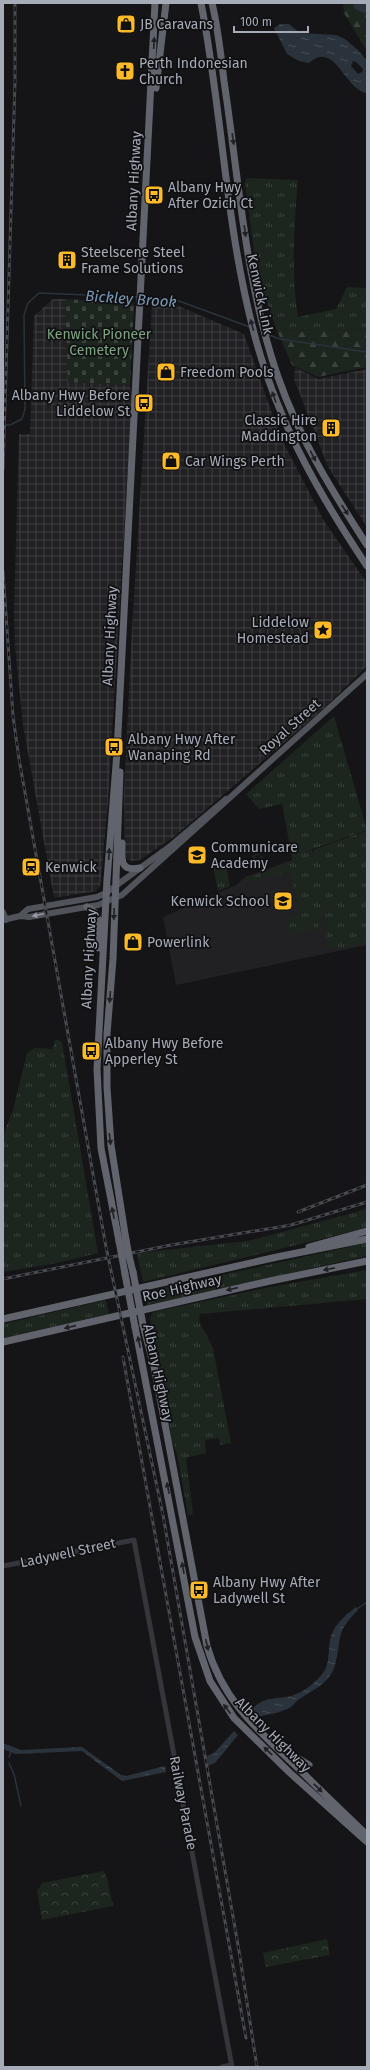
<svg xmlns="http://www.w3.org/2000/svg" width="370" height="2070" viewBox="0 0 370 2070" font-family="'Fira Sans',sans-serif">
<defs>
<pattern id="industrial-grid" width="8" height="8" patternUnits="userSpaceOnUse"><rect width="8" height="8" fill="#212124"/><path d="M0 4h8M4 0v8" fill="none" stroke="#3e3f42"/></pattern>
<pattern id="grass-tufts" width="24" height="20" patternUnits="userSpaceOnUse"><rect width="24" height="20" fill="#1c251e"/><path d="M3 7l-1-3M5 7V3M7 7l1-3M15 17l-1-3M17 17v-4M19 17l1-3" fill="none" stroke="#3a423d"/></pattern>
<pattern id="forest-firs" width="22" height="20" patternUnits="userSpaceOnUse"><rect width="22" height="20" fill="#1c251e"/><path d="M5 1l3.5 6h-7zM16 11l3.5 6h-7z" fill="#3a423d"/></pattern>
<pattern id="cemetery-stones" width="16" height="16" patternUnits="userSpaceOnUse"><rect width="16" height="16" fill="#1c251e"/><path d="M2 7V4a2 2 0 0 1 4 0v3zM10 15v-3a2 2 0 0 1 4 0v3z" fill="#3a423d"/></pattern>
<pattern id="park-crowns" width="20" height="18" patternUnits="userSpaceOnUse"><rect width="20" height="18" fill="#1c251e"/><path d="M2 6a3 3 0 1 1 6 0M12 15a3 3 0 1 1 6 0" fill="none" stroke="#3a423d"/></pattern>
<pattern id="water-ripples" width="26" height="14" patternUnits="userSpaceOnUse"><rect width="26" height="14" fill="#2a333b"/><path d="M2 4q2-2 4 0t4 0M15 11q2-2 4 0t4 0" fill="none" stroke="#464e55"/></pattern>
</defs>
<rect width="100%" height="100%" fill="#151517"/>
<path fill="#212124" d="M 367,833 L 367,945 L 176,985 L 163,917 L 236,885 L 245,877 Z"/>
<path fill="url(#industrial-grid)" d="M 53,299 L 65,299 L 68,382 L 130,385 L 132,398 L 108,802 L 101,878 L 100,886 L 96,891 L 54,898 L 23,725 L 15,647 L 14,612 L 19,434 L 30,434 L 34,316 Z
M 152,305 L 176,305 L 244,334 L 280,436 L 324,521 L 367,583 L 367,666 L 321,711 L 175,836 L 140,860 L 132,861 L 127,859 L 125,853 L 124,793 L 132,629 Z
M 295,367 L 318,379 L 367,369 L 367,527 L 328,467 L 294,379 Z"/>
<path fill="url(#grass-tufts)" d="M 247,178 L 298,180 C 294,226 291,271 298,317 L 336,309 L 347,287 L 367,288 L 367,329 L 277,331 L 262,287 L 254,252 L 245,183 Z
M 334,716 L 367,830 L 299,854 L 312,850 L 314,859 L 313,850 L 366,831 L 367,943 L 329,950 L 322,908 L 322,920 L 316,930 L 290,934 L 286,918 L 300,915 L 291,876 L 289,872 L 248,881 L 246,878 L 292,863 L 292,857 L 282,804 L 259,809 L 246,794 Z
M 226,865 L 230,886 L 218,891 L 213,867 Z
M 55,1039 L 62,1042 L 98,1253 L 57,1263 L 3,1272 L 3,1135 L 13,1110 L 27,1053 L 35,1048 L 53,1049 Z
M 367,1208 L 367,1228 L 143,1282 L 137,1253 L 248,1241 L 356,1212 Z
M 367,1243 L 367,1256 L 147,1305 L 145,1292 Z
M 367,1270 L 367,1299 L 200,1314 L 199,1321 L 213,1348 L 231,1443 L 220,1445 L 219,1438 L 205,1440 L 206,1453 L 186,1458 L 193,1514 L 188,1515 L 177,1454 L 172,1440 L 162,1377 L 158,1371 L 150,1318 L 153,1312 L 270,1287 Z
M 106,1300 L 109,1314 L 3,1338 L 3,1324 Z"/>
<path fill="url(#forest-firs)" d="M 343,3 L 367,3 L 367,51 L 344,13 Z
M 367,329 L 367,367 L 318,377 L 292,365 L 277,331 Z"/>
<path fill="url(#cemetery-stones)" d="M 65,299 L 134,303 L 130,385 L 68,382 Z"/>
<path fill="url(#park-crowns)" d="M 103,1871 L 107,1877 L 113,1906 L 42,1920 L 37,1891 L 42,1883 Z
M 327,1939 L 330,1955 L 266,1967 L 263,1953 Z"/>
<path fill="#1c251e" d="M 257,853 L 261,854 L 255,856 L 256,860 L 259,860 L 262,855 L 263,857 L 262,861 L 254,863 L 252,856 Z"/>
<path fill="url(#water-ripples)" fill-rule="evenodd" d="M 280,24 L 289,24 L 300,33 L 336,35 L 345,39 L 359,51 L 367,61 L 367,93 C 345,91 335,39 309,63 L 299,61 L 287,54 L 274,28 ZM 353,61 L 356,62 L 363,69 L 362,72 L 358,74 L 351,66 Z
M 356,1607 L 358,1610 C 334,1634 343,1636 335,1665 C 330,1684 312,1690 298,1700 C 295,1702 294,1705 291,1707 C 282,1713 266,1715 255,1717 L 250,1712 C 264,1694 276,1701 294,1695 C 305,1691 316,1682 323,1673 C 330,1664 328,1650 330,1640 C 333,1625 345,1616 356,1607 Z
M 234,1731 L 238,1735 L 215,1763 L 208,1766 L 207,1756 L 214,1753 Z
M 3,1743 L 21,1750 L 82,1747 L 121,1775 L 126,1776 L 165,1766 L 166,1772 L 122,1781 L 82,1751 L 16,1754 L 3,1749 Z"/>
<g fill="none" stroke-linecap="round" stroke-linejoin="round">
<path stroke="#2a333b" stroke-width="1.5" d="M 143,297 L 176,300 L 250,327
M 269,335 L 280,339 L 367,352
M 3,425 L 10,425 L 22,419 L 25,409 L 24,315 L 28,303 L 39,293 L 137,297
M 357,1609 L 367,1602
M 9,1757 L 11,1751
M 9,1763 L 14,1774 L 21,1806"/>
<path stroke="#2a333b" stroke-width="9" d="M 361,3 L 359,6 L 367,9"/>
<path stroke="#35363c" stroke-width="5" d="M 3,1566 L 134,1540 L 232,2067
M 222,2067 L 231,2065"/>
<path stroke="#51535b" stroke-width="6" d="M 3,912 L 6,920
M 20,916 L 29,917 L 98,905 L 122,895 L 367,674
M 3,920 L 20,916 L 28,909 L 34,908 L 97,897 L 106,893 L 169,847 L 226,799"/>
<path stroke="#61646d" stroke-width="7" d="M 201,3 C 222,109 225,219 252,325 C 274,415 316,490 367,566
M 212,3 C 218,28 221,55 224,81 C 239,180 245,282 278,377 C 299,438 332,491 367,545
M 156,88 L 166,3
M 120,772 L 113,959 L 107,1034 L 107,1087 L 111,1145 L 126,1240
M 122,843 C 122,859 119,872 140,868
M 87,907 C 104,914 99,933 99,948
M 119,1241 L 101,1148 L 97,1069 L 107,880 L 117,752 L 155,3
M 309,1247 L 367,1231
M 129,1256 L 133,1272
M 122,1257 L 125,1274
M 3,1319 L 277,1257 L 367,1239
M 143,1325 L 154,1366 L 207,1646 C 223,1702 260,1732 301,1771 C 323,1793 345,1814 367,1835
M 135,1327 L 195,1637 L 210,1681 L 234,1718 L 289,1772 L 367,1842
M 3,1342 L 270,1281 L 367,1261
M 281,1748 L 309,1765"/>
<g stroke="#484a51" stroke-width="3">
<path id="rail" d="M 3,470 L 15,82 L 15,3
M 3,571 L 13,716 L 19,759 L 106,1247 L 163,1515 L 239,1951 L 257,2067
M 298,1212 L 367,1185
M 3,1279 L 171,1245 L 291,1225 L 367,1202
M 123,1357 L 246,2038"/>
</g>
<use href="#rail" stroke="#101012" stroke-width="1.5" stroke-dasharray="4.5" stroke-linecap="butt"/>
<path stroke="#61646d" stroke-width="7" d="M 126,1240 L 129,1256
M 119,1241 L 122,1257
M 133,1272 L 143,1325
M 125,1274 L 135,1327"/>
</g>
<defs><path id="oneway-solid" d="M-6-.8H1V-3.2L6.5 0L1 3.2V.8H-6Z"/></defs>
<g fill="#202124">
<use href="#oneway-solid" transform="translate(154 43) rotate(-87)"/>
<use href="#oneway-solid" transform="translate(233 139) rotate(82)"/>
<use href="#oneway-solid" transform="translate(245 231) rotate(82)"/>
<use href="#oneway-solid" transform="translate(252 325) rotate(-104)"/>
<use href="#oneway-solid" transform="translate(274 397) rotate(-110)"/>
<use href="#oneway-solid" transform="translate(313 456) rotate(63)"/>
<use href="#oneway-solid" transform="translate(345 510) rotate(57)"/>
<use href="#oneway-solid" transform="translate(109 854) rotate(-86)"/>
<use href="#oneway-solid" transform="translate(114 914) rotate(92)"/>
<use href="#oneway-solid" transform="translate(110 997) rotate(94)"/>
<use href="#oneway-solid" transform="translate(110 1139) rotate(83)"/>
<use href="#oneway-solid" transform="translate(113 1213) rotate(-101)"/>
<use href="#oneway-solid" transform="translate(329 1269) rotate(169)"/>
<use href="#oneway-solid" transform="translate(232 1289) rotate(167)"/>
<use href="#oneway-solid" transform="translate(70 1327) rotate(167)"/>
<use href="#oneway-solid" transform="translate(139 1342) rotate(-102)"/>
<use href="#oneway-solid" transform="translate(168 1488) rotate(-101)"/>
<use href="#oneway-solid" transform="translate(183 1568) rotate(-100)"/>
<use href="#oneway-solid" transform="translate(207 1645) rotate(77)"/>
<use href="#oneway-solid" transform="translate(227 1709) rotate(-127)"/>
<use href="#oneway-solid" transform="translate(268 1751) rotate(-136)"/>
<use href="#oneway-solid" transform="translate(318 1788) rotate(44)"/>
</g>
<use fill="#9599a5" href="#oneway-solid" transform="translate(38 915) rotate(168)"/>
<defs>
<g id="shop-square" transform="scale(1)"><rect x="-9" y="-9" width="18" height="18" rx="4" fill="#fcba27" stroke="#101012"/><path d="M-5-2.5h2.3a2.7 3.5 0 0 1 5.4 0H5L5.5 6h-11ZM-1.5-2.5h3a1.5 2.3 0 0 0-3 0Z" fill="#111"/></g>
<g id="church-square" transform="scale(1)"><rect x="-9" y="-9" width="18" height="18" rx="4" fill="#fcba27" stroke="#101012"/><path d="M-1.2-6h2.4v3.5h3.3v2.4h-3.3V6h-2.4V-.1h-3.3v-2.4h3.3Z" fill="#111"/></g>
<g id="bus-square" transform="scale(1)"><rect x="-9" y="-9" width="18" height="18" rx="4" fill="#fcba27" stroke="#101012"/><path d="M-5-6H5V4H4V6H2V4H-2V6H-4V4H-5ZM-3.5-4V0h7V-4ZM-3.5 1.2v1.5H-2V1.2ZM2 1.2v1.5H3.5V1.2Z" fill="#111"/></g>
<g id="building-square" transform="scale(1)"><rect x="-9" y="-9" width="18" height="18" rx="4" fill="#fcba27" stroke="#101012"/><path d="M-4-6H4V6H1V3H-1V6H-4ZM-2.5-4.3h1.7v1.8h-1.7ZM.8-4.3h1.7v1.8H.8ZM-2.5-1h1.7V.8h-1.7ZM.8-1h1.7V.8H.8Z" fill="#111"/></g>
<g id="sight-square" transform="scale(1)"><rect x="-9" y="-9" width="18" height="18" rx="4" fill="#fcba27" stroke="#101012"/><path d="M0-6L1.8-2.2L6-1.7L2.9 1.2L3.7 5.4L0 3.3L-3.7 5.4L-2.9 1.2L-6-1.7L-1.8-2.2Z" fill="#111"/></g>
<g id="school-square" transform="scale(1)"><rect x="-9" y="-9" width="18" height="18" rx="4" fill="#fcba27" stroke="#101012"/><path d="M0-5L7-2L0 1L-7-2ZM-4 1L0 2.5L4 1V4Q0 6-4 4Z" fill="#111"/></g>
<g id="station-square" transform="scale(1)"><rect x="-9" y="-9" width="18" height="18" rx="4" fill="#fcba27" stroke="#101012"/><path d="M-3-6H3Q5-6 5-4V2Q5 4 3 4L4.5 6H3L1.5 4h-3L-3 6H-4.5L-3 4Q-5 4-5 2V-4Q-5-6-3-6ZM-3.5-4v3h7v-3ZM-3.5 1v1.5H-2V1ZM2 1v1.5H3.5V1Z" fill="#111"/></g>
</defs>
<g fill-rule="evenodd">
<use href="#shop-square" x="126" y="24"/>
<use href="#church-square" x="125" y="71"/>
<use href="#bus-square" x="154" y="195"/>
<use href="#building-square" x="67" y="260"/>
<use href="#shop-square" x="166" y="372"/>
<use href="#bus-square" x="144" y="403"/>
<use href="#building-square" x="331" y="428"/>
<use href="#shop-square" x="171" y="461"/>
<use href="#sight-square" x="323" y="630"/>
<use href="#bus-square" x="114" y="747"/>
<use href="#school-square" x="197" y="855"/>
<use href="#station-square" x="31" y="867"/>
<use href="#school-square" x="283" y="901"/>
<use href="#shop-square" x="133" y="942"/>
<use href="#bus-square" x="91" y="1051"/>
<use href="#bus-square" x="199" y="1590"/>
</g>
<g text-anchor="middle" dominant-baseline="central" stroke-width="3.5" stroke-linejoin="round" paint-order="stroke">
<g font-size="14" fill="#a6abb8" stroke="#101012" text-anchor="start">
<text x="140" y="24">JB Caravans</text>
<text x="139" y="63">Perth Indonesian<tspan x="139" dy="16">Church</tspan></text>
<text x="168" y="187">Albany Hwy<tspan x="168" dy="16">After Ozich Ct</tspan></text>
<text x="81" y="252">Steelscene Steel<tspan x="81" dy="16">Frame Solutions</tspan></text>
<text x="180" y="372">Freedom Pools</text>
<text x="130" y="395" text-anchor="end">Albany Hwy Before<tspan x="130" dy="16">Liddelow St</tspan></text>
<text x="317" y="420" text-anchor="end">Classic Hire<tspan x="317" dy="16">Maddington</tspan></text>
<text x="185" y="461">Car Wings Perth</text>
<text x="309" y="622" text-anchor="end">Liddelow<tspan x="309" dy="16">Homestead</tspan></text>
<text x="128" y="739">Albany Hwy After<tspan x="128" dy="16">Wanaping Rd</tspan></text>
<text x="211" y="847">Communicare<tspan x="211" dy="16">Academy</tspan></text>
<text x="45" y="867">Kenwick</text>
<text x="269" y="901" text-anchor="end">Kenwick School</text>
<text x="147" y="942">Powerlink</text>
<text x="105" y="1043">Albany Hwy Before<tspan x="105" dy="16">Apperley St</tspan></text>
<text x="213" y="1582">Albany Hwy After<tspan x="213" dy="16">Ladywell St</tspan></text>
</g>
<g font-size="14" fill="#a6abb8" stroke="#101012">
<text transform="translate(134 181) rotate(-87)">Albany Highway</text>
<text transform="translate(260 294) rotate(78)">Kenwick Link</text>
<text transform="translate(110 636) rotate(-87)">Albany Highway</text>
<text transform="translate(290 727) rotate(-42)">Royal Street</text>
<text transform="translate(89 959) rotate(-87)">Albany Highway</text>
<text transform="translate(182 1288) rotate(-13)">Roe Highway</text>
<text transform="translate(158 1373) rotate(78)">Albany Highway</text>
<text transform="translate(68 1553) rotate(-12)">Ladywell Street</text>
<text transform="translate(273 1735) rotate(45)">Albany Highway</text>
<text transform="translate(183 1803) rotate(79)">Railway Parade</text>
</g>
<g font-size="14" fill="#7ca47f" stroke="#101012">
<text x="99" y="334">Kenwick Pioneer<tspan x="99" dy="16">Cemetery</tspan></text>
</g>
<g font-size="15" font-style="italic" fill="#7b98b5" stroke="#101012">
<text transform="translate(131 299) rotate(4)">Bickley Brook</text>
</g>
</g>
<rect width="370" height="2070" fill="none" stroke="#a6abb8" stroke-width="8"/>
<path d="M234 26v6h74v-6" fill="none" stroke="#a6abb8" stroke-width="2"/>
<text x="240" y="26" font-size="12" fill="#a6abb8" stroke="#101012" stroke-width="3" paint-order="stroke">100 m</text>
</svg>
